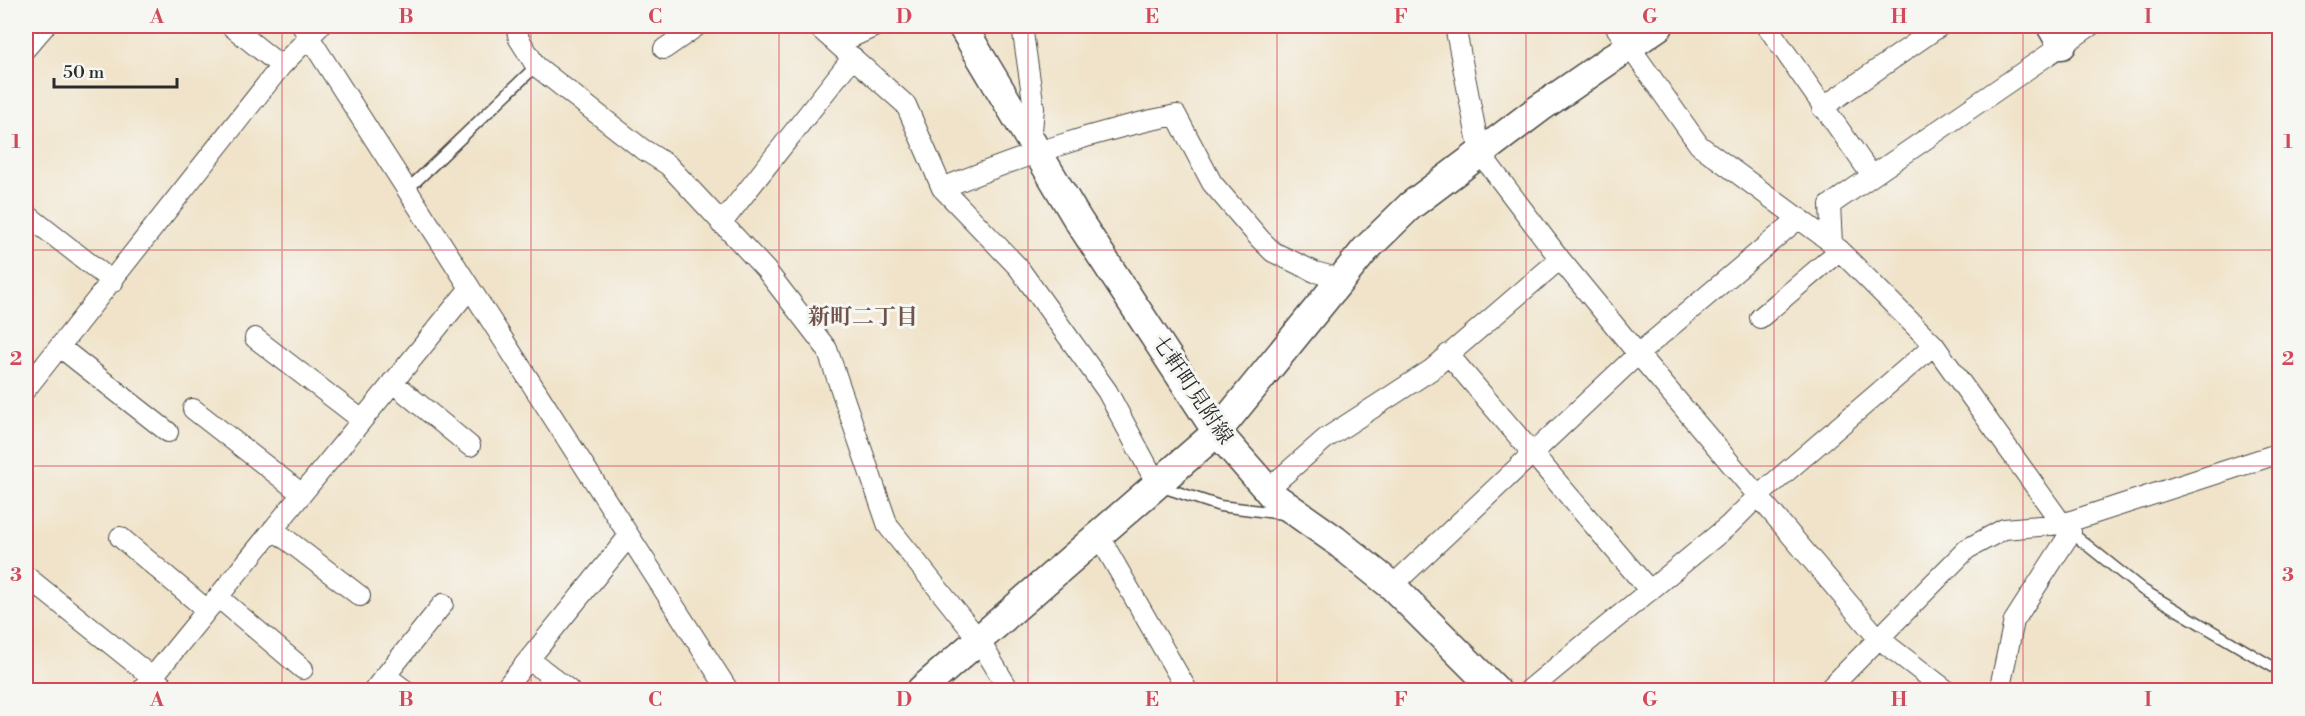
<svg xmlns="http://www.w3.org/2000/svg" width="2305" height="716" viewBox="0 0 2305 716" font-family="'Libre Bodoni','Noto Serif JP',serif">
<rect width="100%" height="100%" fill="#f6f6f2"/>
<filter id="ink" filterUnits="userSpaceOnUse"><feTurbulence type="fractalNoise" baseFrequency=".0167" numOctaves="2"/><feDisplacementMap in="SourceGraphic" scale="12" xChannelSelector="R" yChannelSelector="G"/><feConvolveMatrix kernelMatrix="1 2 1 2 8 2 1 2 1" color-interpolation-filters="sRGB"/></filter>
<filter id="wash" filterUnits="userSpaceOnUse"><feTurbulence type="fractalNoise" baseFrequency=".008" numOctaves="4" result="noise"/><feDisplacementMap in="SourceGraphic" scale="24" xChannelSelector="R" yChannelSelector="G"/><feGaussianBlur stdDeviation="1.35" result="paint"/><feColorMatrix in="noise" values="0 0 0 0 0 0 0 0 0 0 0 0 0 0 0 0 0 1.4 0 .05"/><feComposite in="paint" operator="in"/></filter>
<g filter="url(#wash)">
<rect width="100%" height="100%" fill="#f0e3c9"/>
</g>
<g filter="url(#ink)">
<g fill="none" stroke-linecap="round" stroke-linejoin="round">
<g stroke="#494743" stroke-width="13">
<path id="lane" d="M 407,190 L 536,66
M 1159,486 L 1220,506 L 1284,514
M 2068,530 L 2143,590 L 2280,671"/>
</g>
<g stroke="#494743" stroke-width="22">
<path id="street" d="M 231,26 L 281,66
M 302,26 L 728,690
M 516,26 L 519,39 L 536,66 L 641,148 L 668,165 L 766,270 L 827,349 L 888,526 L 979,640 L 1009,690
M 817,26 L 906,105 L 942,188 L 1018,267 L 1107,391 L 1158,486
M 1022,26 L 1034,108 L 1031,142
M 1455,26 L 1480,153 L 1560,259 L 1638,354 L 1878,638 L 1946,690
M 1615,26 L 1699,145 L 1832,243 L 1934,345 L 2062,524
M 1767,26 L 1872,176
M 839,43 L 876,26
M 26,48 L 45,26
M 664,49 L 697,26
M 1822,108 L 1940,26
M 942,188 C 1019,158 1095,130 1176,115 L 1212,183 L 1260,239 L 1273,252 L 1315,272 L 1341,279
M 26,214 L 113,282
M 721,224 L 853,57
M 1832,243 L 1830,205 L 2090,26
M 1760,318 L 1840,250
M 255,338 L 362,420
M 60,347 L 168,432
M 1448,354 L 1650,591
M 392,382 L 470,446
M 26,389 L 281,66 L 320,26
M 193,409 L 302,494
M 1268,489 L 1325,439 L 1431,370 L 1560,259
M 273,529 L 360,596
M 1099,536 L 1187,690
M 120,537 L 207,610
M 26,576 L 168,690
M 1392,586 L 1638,354 L 1799,218
M 218,597 L 303,669
M 529,659 L 569,690
M 386,676 L 405,690
M 142,690 L 470,288
M 374,690 L 443,604
M 504,690 L 629,536
M 1529,690 L 1728,526 L 1757,497 L 1934,345
M 1828,690 L 1967,549 L 2004,529 L 2062,524 L 2280,453
M 2002,690 L 2000,687 L 2014,621 L 2071,532"/>
</g>
<g stroke="#494743" stroke-width="31">
<path id="secondary" d="M 962,26 L 1078,220 L 1217,432 L 1273,496 L 1335,540 L 1392,586 L 1496,690
M 2051,26 L 2062,45
M 921,690 L 1217,432 L 1365,250 L 1410,206 L 1540,108 L 1659,26"/>
</g>
<use href="#lane" stroke="#fff" stroke-width="10"/>
<use href="#street" stroke="#fff" stroke-width="20"/>
<use href="#secondary" stroke="#fff" stroke-width="28"/>
</g>
</g>
<path fill="none" stroke="#d1495b" stroke-width="1.5" stroke-opacity="0.55" d="M 282,26 L 282,690M 531,26 L 531,690M 779,26 L 779,690M 1028,26 L 1028,690M 1277,26 L 1277,690M 1526,26 L 1526,690M 1774,26 L 1774,690M 2023,26 L 2023,690M 26,250 L 2280,250M 26,466 L 2280,466"/>
<g text-anchor="middle" dominant-baseline="central" stroke-width="6" stroke-linejoin="round" paint-order="stroke">
<g font-size="21" fill="#2b2b2b" stroke="#f6f6f2">
<text transform="translate(1192 390) rotate(56)">七軒町見附線</text>
</g>
<g font-size="22" font-weight="bold" fill="#70534c" stroke="#f6f6f2">
<text x="863" y="317">新町二丁目</text>
</g>
</g>
<rect width="2305" height="716" fill="none" stroke="#f6f6f2" stroke-width="66"/>
<path d="M54 78v9h123v-9" fill="none" stroke="#2b2b2b" stroke-width="3"/>
<text x="63" y="78" font-size="18" fill="#2b2b2b" stroke="#f6f6f2" stroke-width="4.5" paint-order="stroke">50 m</text>
<rect x="33" y="33" width="2239" height="650" fill="none" stroke="#d1495b" stroke-width="2"/>
<g font-size="20" text-anchor="middle" font-weight="bold" fill="#d1495b">
<text x="157" y="23">A</text>
<text x="406" y="23">B</text>
<text x="655" y="23">C</text>
<text x="904" y="23">D</text>
<text x="1152" y="23">E</text>
<text x="1401" y="23">F</text>
<text x="1650" y="23">G</text>
<text x="1899" y="23">H</text>
<text x="2148" y="23">I</text>
<text x="16" y="148">1</text>
<text x="2288" y="148">1</text>
<text x="16" y="365">2</text>
<text x="2288" y="365">2</text>
<text x="16" y="581">3</text>
<text x="2288" y="581">3</text>
<text x="157" y="706">A</text>
<text x="406" y="706">B</text>
<text x="655" y="706">C</text>
<text x="904" y="706">D</text>
<text x="1152" y="706">E</text>
<text x="1401" y="706">F</text>
<text x="1650" y="706">G</text>
<text x="1899" y="706">H</text>
<text x="2148" y="706">I</text>
</g>
</svg>
